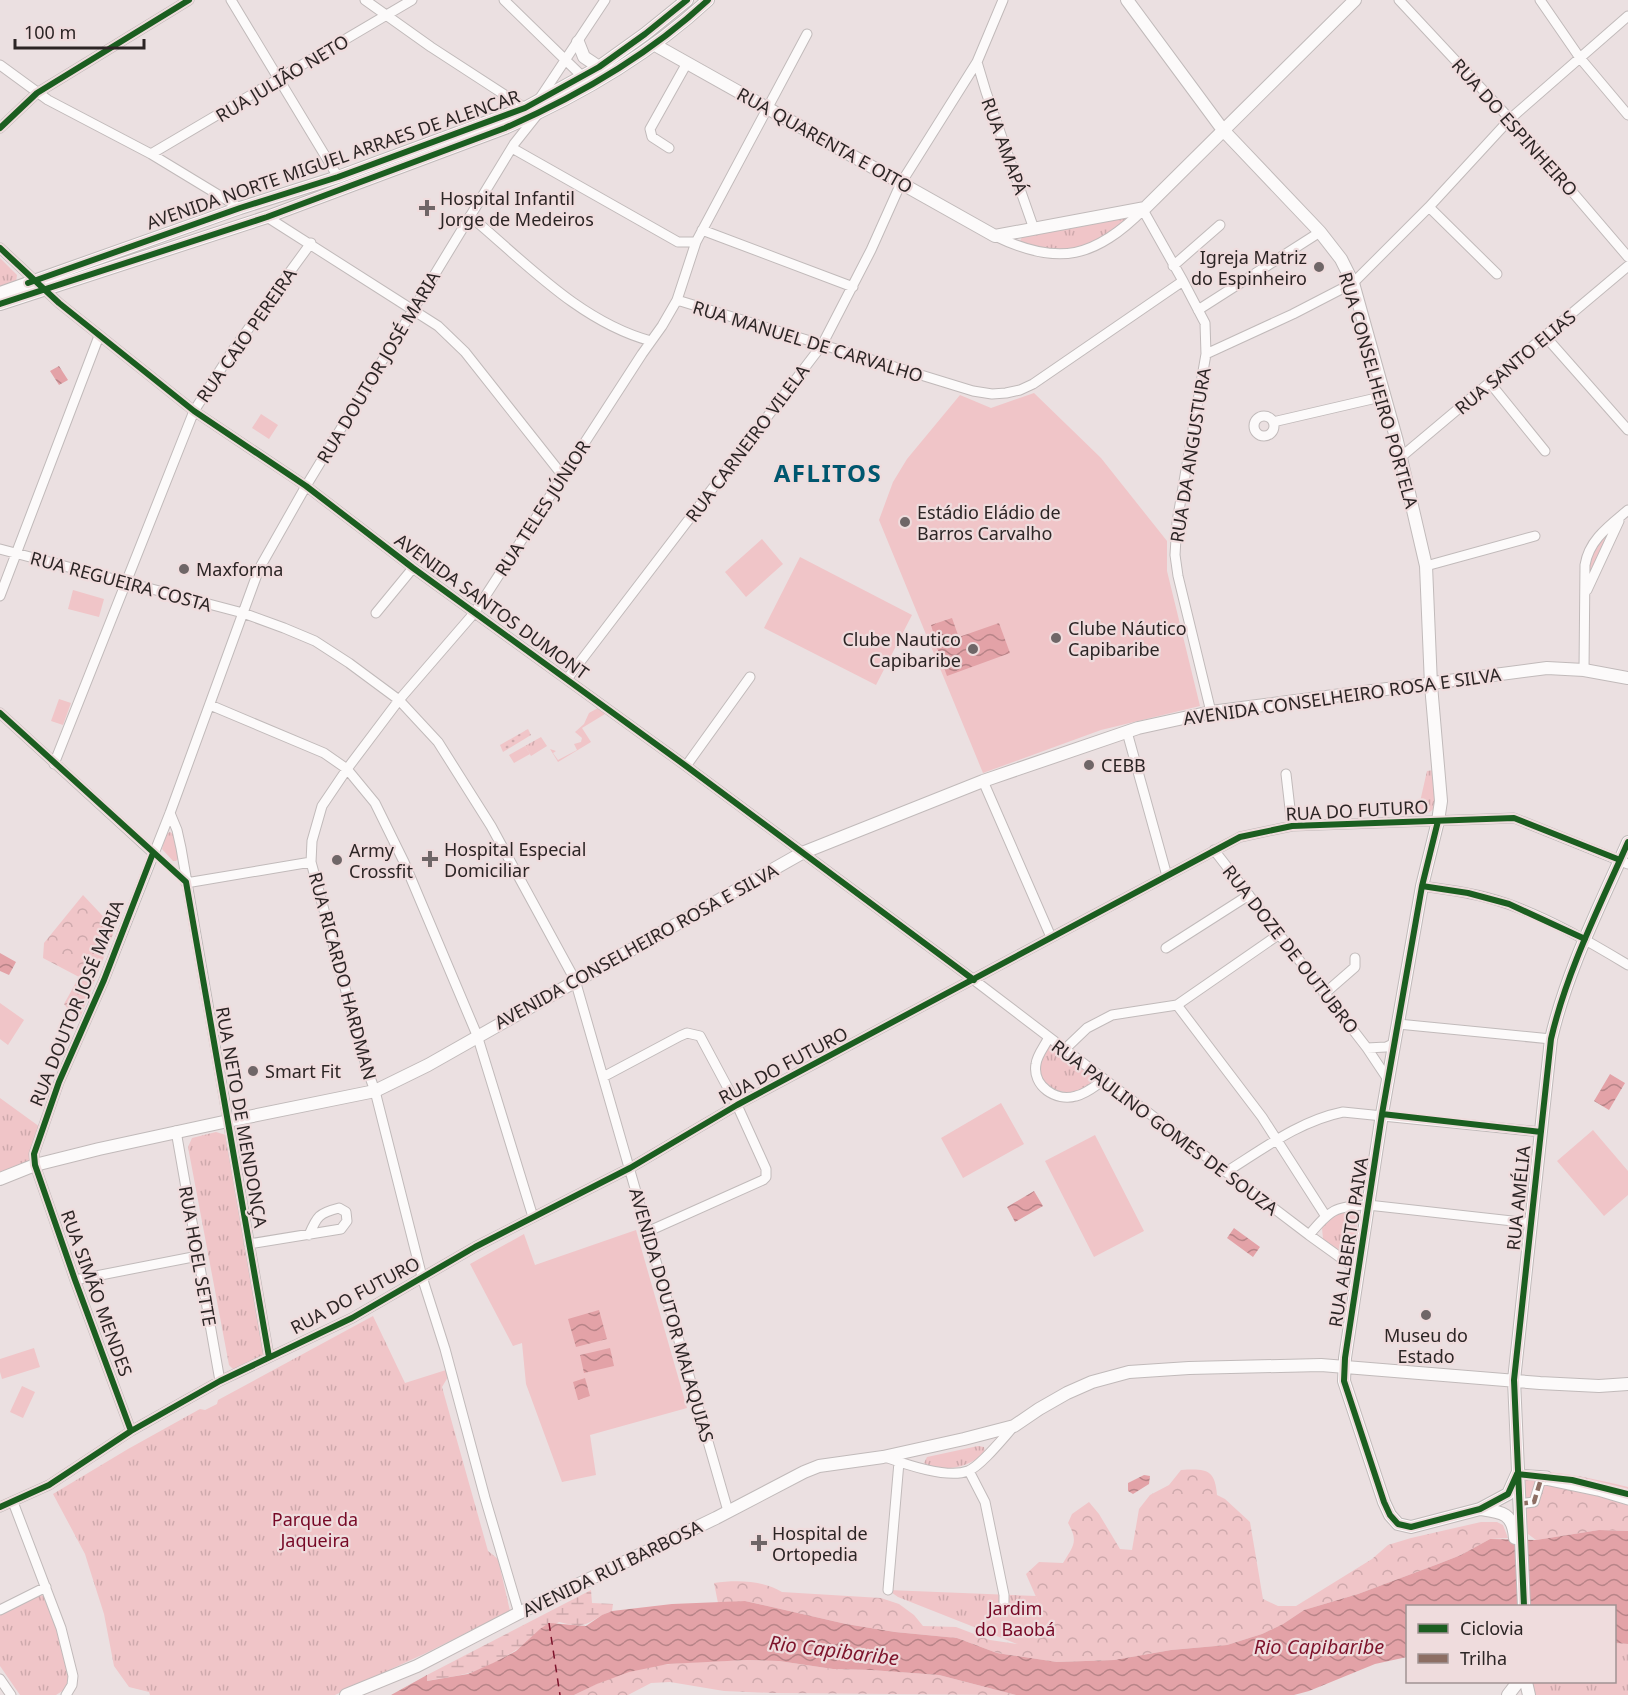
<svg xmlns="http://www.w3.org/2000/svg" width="1628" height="1695" viewBox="0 0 1628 1695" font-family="'Noto Sans',sans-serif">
<defs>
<pattern id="forest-crowns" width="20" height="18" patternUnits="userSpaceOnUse" patternTransform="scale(1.5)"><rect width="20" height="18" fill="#f0c5c8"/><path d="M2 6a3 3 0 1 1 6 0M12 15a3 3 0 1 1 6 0" fill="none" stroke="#cea9ac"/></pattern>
<pattern id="wetland-marsh" width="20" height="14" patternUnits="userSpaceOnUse" patternTransform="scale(1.5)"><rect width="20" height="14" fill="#f0c5c8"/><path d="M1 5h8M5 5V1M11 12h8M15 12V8" fill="none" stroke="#cea9ac"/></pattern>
<pattern id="park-tufts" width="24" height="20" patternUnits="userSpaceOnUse" patternTransform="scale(1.5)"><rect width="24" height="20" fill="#f0c5c8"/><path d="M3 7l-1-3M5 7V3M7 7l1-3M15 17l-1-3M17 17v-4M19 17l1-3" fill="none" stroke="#cea9ac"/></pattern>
<pattern id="garden-dots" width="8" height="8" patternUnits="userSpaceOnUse" patternTransform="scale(1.5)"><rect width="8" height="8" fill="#f0c5c8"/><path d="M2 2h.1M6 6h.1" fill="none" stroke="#cea9ac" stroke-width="1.8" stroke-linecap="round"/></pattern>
<pattern id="water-waves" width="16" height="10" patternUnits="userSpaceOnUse" patternTransform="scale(1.5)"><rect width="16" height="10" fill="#e3a2a7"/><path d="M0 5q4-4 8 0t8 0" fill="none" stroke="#b88488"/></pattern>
</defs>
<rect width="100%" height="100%" fill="#ebe0e1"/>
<path fill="#f0c5c8" d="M 1034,393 L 1101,458 L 1167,541 L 1167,571 L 1200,706 L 1101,730 L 983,773 L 879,520 L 893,482 L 907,459 L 960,395 L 991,408 Z
M 261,414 L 278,425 L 269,439 L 252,428 Z
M 762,539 L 783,564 L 746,597 L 725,572 Z
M 800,557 L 912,615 L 876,685 L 764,628 Z
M 73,590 L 104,599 L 99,617 L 68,609 Z
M 59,699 L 71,703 L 63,725 L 51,721 Z
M 598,708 L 605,714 L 582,728 L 591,742 L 558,762 L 550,749 L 556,751 L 553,753 L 558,760 L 577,750 L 574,744 L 581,742 L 582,738 L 575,732 L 584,724 L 589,713 Z
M 525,746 L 530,754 L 514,763 L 509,755 Z
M 0,1003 L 24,1020 L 8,1045 L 0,1039 Z
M 1001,1103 L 1024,1144 L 963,1178 L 941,1138 Z
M 1593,1130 L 1628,1171 L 1628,1195 L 1604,1216 L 1557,1161 Z
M 1095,1135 L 1144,1231 L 1094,1257 L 1045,1161 Z
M 636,1230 L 687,1408 L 590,1435 L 596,1475 L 562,1482 L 526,1384 L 522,1343 L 513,1346 L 470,1264 L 524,1234 L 535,1265 Z
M 34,1348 L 40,1367 L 2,1379 L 0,1372 L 0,1359 Z
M 22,1386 L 35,1392 L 23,1418 L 10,1412 Z"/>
<path fill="url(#forest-crowns)" d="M 83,895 L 115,929 L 80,1018 L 72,1014 L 64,1004 L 79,977 L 43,958 L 44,943 Z
M 1181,1470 C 1205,1469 1215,1468 1217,1495 L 1225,1499 L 1250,1522 L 1263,1599 L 1278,1606 L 1296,1606 L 1372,1559 L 1388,1545 L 1411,1538 L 1481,1522 L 1497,1522 L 1503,1525 L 1508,1538 L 1490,1539 L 1461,1555 L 1438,1564 L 1358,1594 L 1304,1610 L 1283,1624 L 1262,1634 L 1227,1645 L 1171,1650 L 1114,1660 L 1057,1662 L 997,1653 L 957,1638 L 895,1632 L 846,1624 L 745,1601 L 718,1603 L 714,1583 C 736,1580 763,1580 782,1592 L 881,1598 L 899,1604 L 914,1615 L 923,1626 L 956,1627 L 990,1640 L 1017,1644 L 1040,1606 L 1026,1574 L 1039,1562 L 1063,1563 C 1073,1546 1079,1542 1068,1523 L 1072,1514 L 1089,1502 L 1099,1514 L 1120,1549 L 1132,1550 L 1139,1509 L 1150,1495 L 1169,1485 Z
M 1527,1471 C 1561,1471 1595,1479 1628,1487 L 1628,1531 L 1599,1530 L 1536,1540 L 1528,1534 L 1523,1474 Z
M 747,1660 L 779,1661 L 833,1669 L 871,1670 L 939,1675 L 1016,1695 L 773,1693 L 724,1691 L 670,1682 L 651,1683 L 628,1695 L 574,1695 C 592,1686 610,1677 630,1671 C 668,1661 708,1662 747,1660 Z"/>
<path fill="url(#wetland-marsh)" d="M 591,1590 L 592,1603 L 613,1604 L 612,1611 C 585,1621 592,1630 559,1622 C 529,1640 502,1663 469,1673 C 455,1677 440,1678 427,1681 L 427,1675 Z"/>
<path fill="url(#park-tufts)" d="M 1132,214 C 1124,222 1116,231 1107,237 C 1082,254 1046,255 1020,241 L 1022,237 Z
M 0,258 L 17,275 L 16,282 L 0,290 Z
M 1619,519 L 1588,591 L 1587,565 L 1599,539 Z
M 541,737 L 547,746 L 531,756 L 525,746 Z
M 1434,770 C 1437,791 1446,813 1417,815 L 1427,771 Z
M 170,832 L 175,835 L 179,858 L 176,861 L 173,861 L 162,849 L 166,834 Z
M 1050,1046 L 1054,1047 L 1091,1074 L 1094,1077 L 1093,1081 C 1061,1112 1018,1071 1050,1046 Z
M 0,1098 L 40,1127 L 29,1164 L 0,1175 Z
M 216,1132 L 226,1135 L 264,1354 L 261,1358 L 234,1370 L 229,1365 L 188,1147 L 192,1138 Z
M 1359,1208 L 1353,1256 L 1349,1258 L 1323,1239 L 1322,1228 L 1333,1213 Z
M 373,1316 L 405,1383 L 446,1370 L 448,1377 L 442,1387 L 488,1551 L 498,1559 L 510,1611 L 426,1653 L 335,1695 L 150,1695 L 149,1692 L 129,1687 L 114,1666 L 104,1614 L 89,1567 L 85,1554 L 53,1494 L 128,1449 L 200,1409 L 205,1410 L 217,1404 L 218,1400 Z
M 978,1446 L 984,1447 L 985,1453 C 968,1467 944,1474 924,1463 L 927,1457 Z
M 888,1590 L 1036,1596 L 1046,1623 L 1039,1633 L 1017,1644 L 898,1597 Z
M 40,1595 L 44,1596 L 50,1602 L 69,1673 L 67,1688 L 56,1695 L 20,1695 L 0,1666 L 0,1612 Z
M 1615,1643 L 1628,1644 L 1628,1695 L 1533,1695 L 1532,1682 L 1614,1682 Z"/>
<path fill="url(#garden-dots)" d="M 528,729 L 531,735 L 503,752 L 500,745 Z"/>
<path fill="url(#water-waves)" d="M 59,366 L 68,380 L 59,385 L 50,371 Z
M 952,618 L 958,635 L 936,642 L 931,625 Z
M 999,623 L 1010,653 L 947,676 L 936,645 Z
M 0,953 L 16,962 L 9,975 L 0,971 Z
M 1610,1074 L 1625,1083 L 1609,1110 L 1594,1101 Z
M 1034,1191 L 1043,1206 L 1015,1222 L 1007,1207 Z
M 1234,1228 L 1260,1247 L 1253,1257 L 1227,1238 Z
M 599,1310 L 607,1339 L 576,1347 L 568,1319 Z
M 610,1348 L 614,1366 L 584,1373 L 580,1355 Z
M 585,1378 L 590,1396 L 578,1400 L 573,1382 Z
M 1144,1475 L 1150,1476 L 1149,1484 L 1133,1494 L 1128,1491 L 1128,1483 Z
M 1599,1530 L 1628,1531 L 1628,1644 L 1615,1643 L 1614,1606 L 1408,1606 L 1407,1657 L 1375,1664 L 1309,1691 L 1294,1695 L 1016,1695 L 939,1675 L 871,1670 L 833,1669 L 779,1661 L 747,1660 L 668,1664 L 629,1672 L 597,1684 L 574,1695 L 391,1695 L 427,1675 L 427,1681 L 468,1674 L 493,1663 L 516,1651 L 540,1629 L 549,1623 L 586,1626 L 602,1615 L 612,1611 L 672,1604 L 745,1601 L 846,1624 L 895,1632 L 957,1638 L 997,1653 L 1057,1662 L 1114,1660 L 1171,1650 L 1227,1645 L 1262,1634 L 1283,1624 L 1304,1610 L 1358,1594 L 1438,1564 L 1461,1555 L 1490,1539 L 1536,1540 Z"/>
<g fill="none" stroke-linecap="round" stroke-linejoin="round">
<path stroke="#7e142c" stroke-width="1.5" stroke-dasharray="8 6" stroke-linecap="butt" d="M 549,1623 L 560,1695"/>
<g stroke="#c1baba" stroke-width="11">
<path id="minor" d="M 231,0 L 338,177
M 365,0 L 431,47 L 525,108
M 504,0 L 586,80
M 1399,0 L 1510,119 L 1628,257
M 1540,0 L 1580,58 L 1628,115
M 977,62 L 986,92 L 1034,229
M 0,65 L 48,100 L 151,154 L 240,208
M 540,98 L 605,0
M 0,128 L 37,93 L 189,0
M 512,148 L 678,242 L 696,242
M 669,148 L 652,137 L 650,129 L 687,63
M 151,154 L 412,0
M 1429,207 L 1497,274
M 1143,210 L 1183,281 L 1205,323 L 1206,354 L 1177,522 L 1175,555 L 1178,576 L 1211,712
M 470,216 C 525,262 580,322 651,341
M 267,217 L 438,326 L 465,352 L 563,476
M 702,230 L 853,287
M 995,236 C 1059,267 1095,258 1145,208
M 0,248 L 59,303 L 194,411 L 306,486 L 413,568 L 686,766 L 974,980 L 1309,1235 L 1359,1271
M 1173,266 L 1220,225
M 677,300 L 973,391 L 992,394 L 1006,393 L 1020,390 L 1033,384 L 1183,281
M 1198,310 L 1320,232
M 1545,336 L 1628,430
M 1206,354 L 1293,314 L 1353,283 L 1429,207 L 1510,119 L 1628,16
M 1490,383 L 1545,451
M1254 426a10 10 0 1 1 20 0a10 10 0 1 1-20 0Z
M 1273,422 L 1385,396
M 1401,457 L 1628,266
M 0,549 L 243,613 L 284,628 L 315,641 L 349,663 L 399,700 L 438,742 L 491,826 L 575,980 L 728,1511
M 1426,566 L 1535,536
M 1587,590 L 1619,521
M 0,596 L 99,336
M 376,613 L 413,568
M 1584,670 L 1585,565 C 1589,540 1609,526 1628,510
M 567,679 L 822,345 L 871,250 L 901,183 L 977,62 L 1003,0
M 210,705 L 324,753 L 347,769 L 375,803 L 404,862 L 477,1035 L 533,1217
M 0,713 L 153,853
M 1127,732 L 1167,876
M 54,764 L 194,411 L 233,350 L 311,243
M 686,766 L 750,677
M 1286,774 L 1292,826
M 983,781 L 1051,937
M 170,813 L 177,830 L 181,848 L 269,1357
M 1214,850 L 1367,1048 L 1389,1081
M 186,883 L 311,862
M 1422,886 C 1451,890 1480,894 1508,904 C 1550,919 1590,942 1628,965
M 1166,948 L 1249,895
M 1324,994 L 1355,967 L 1355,958
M 1177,1005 L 1262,1117 L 1325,1215
M 1398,1024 L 1551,1039
M 1048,1039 C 1044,1047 1037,1055 1036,1064 C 1032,1086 1056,1102 1076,1096 C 1086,1094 1095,1086 1104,1080
M 1367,1048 L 1386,1047 L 1395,1043
M 1064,1050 L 1087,1028 L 1112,1015 L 1177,1005 L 1278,935
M 603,1077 L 680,1036 L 687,1033 L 700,1036 L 737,1105 L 766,1169 L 766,1177 L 763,1180 L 649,1231
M 176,1131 L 220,1381
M 1226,1172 C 1263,1149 1299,1121 1343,1112 L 1541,1132
M 1309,1235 C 1330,1210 1335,1206 1368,1205 L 1531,1223
M 249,1244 L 341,1229 L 347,1221 L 346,1212 L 339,1208 C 319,1213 317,1216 309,1235
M 75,1280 L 198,1256
M 131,1431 L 75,1280 L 35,1165 L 34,1154 L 59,1082 L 104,980 L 170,813 L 259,569 L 306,486 L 514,144 L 537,115
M 885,1457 C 905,1464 947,1479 968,1471 C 981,1466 1004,1437 1014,1426
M 969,1471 L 985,1502 L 1004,1595 L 1004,1604
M 1517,1474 L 1547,1476
M 13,1502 L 61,1628 L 73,1676 L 72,1685 L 66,1695
M 1519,1504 L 1534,1502 L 1541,1479 L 1598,1491 L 1628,1500
M 0,1507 L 49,1485 L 131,1431 L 220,1381 L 352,1318 L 475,1247 L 630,1168 L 737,1105 L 1240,837 L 1292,826 L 1514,818 L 1628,864
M 888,1590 L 899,1462
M 0,1610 L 46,1587
M 519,1613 L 485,1498 L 445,1349 L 422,1277 L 375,1091 L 367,1069 L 311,862 L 312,841 L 322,806 L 347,769 L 399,700 L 475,612 L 642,354 L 662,326 L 677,300 L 696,242 L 807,34
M 0,1679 L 11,1695"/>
</g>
<g stroke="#c1baba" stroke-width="14">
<path id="major" d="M 1127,0 L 1223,130 L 1320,232 L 1341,259 L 1353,283 L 1397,441 L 1426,566 L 1431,685 L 1441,801 L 1438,821 L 1422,886 L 1382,1114 L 1345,1358 L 1344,1381 L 1384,1502 L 1390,1515 L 1398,1524 L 1411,1527 L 1480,1509 L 1508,1494 L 1517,1474
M 578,42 L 584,57 L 599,67
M 655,45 L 995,236 L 1145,208 L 1355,0
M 0,293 L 240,208 L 338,177 L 525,108 L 599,67 L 645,34 L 687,0
M 0,304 L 267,217 L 505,128 C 578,96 649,55 708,0
M 0,1179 L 35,1165 L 99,1149 L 228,1121 L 375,1091 L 428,1065 L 802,853 L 983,781 L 1138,728 L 1211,712 L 1547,668 L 1584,670 L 1628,678
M 1481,1509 C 1502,1512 1513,1513 1515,1538
M 1524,1606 L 1514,1380 L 1551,1039 C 1567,970 1600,906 1628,842
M 1526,1682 L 1529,1695
M 346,1695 L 417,1666 L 519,1613 L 716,1518 L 804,1472 L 819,1466 L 883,1457 L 964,1439 L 1014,1426 L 1039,1409 L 1067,1393 L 1092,1382 L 1129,1372 L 1189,1368 L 1321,1365 L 1540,1383 L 1599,1386 L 1628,1384
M 1508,1695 L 1518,1682"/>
</g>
<use href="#minor" stroke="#fcfafa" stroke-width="9"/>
<use href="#major" stroke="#fcfafa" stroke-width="12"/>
<path stroke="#8d6e63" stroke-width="4.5" stroke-dasharray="9 4.5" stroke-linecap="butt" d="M 1519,1504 L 1534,1502 L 1541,1479 L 1546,1480"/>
<g stroke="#efdcdd" stroke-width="10">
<path id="cycleway" d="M 0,128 L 37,93 L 189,0
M 0,248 L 59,303 L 194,411 L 306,486 L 413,568 L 686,766 L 974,980
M 28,283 L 240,208 L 338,177 L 525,108 L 599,67 L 645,34 L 687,0
M 0,304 L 267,217 L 505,128 C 578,96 649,55 708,0
M 0,713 L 186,882 L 269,1357
M 1438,821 L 1422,886 L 1382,1114 L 1345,1358 L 1344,1381 L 1384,1502 L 1390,1515 L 1398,1524 L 1411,1527 L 1480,1509 L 1508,1494 L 1517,1474
M 1422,886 L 1468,893 L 1509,904 L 1585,939
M 1382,1114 L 1541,1132
M 131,1431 L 75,1280 L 35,1165 L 34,1154 L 59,1082 L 104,980 L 153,853
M 1517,1474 L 1572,1480 L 1628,1494
M 0,1507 L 49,1485 L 131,1431 L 220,1381 L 352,1318 L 475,1247 L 630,1168 L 737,1105 L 1240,837 L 1292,826 L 1514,818 L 1620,860
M 1524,1606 L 1514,1380 L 1551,1039 C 1567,970 1600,906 1628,842"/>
</g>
<use href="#cycleway" stroke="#1b5e20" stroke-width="6"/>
</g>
<g fill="#6f6667" stroke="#efdcdd" stroke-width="2">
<path d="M424 199h6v6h6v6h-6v6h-6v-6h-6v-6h6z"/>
<circle cx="1319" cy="267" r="6"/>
<circle cx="905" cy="522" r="6"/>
<circle cx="184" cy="569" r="6"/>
<circle cx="1056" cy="638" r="6"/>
<circle cx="973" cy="649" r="6"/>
<circle cx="1089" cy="765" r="6"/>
<path d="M427 850h6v6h6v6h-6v6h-6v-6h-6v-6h6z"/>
<circle cx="337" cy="860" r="6"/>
<circle cx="253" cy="1071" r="6"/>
<circle cx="1426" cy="1315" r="6"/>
<path d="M756 1534h6v6h6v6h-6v6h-6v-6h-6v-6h6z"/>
</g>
<g text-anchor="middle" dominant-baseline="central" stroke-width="4.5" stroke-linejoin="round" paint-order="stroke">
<g font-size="18" fill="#2c2525" stroke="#efdcdd">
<text transform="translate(282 78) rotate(-31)">RUA JULIÃO NETO</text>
<text transform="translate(1515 127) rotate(48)">RUA DO ESPINHEIRO</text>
<text transform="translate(825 140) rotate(29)">RUA QUARENTA E OITO</text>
<text transform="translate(1005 146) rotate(70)">RUA AMAPÁ</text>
<text transform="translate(333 159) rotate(-19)">AVENIDA NORTE MIGUEL ARRAES DE ALENCAR</text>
<text transform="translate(246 335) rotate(-55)">RUA CAIO PEREIRA</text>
<text transform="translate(808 341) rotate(17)">RUA MANUEL DE CARVALHO</text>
<text transform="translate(1515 362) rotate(-40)">RUA SANTO ELIAS</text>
<text transform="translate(378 367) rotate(-59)">RUA DOUTOR JOSÉ MARIA</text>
<text transform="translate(1379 390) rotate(74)">RUA CONSELHEIRO PORTELA</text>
<text transform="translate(747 443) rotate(-53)">RUA CARNEIRO VILELA</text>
<text transform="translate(1190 455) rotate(-81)">RUA DA ANGUSTURA</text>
<text transform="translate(542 508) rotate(-57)">RUA TELES JÚNIOR</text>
<text transform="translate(121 581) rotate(15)">RUA REGUEIRA COSTA</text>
<text transform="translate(492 606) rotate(36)">AVENIDA SANTOS DUMONT</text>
<text transform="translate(1342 696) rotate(-8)">AVENIDA CONSELHEIRO ROSA E SILVA</text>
<text transform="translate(1357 810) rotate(-3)">RUA DO FUTURO</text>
<text transform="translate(636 946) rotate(-29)">AVENIDA CONSELHEIRO ROSA E SILVA</text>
<text transform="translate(1291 949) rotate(52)">RUA DOZE DE OUTUBRO</text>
<text transform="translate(343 976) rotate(75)">RUA RICARDO HARDMAN</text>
<text transform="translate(76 1003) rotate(-68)">RUA DOUTOR JOSÉ MARIA</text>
<text transform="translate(783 1065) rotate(-28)">RUA DO FUTURO</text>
<text transform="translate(242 1117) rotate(80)">RUA NETO DE MENDONÇA</text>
<text transform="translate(1165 1127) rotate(37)">RUA PAULINO GOMES DE SOUZA</text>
<text transform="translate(1518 1198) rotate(-84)">RUA AMÉLIA</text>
<text transform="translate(1348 1242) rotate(-81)">RUA ALBERTO PAIVA</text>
<text transform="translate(198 1256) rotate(80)">RUA HOEL SETTE</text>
<text transform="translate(97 1293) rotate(70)">RUA SIMÃO MENDES</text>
<text transform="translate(355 1295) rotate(-28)">RUA DO FUTURO</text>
<text transform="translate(672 1315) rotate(74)">AVENIDA DOUTOR MALAQUIAS</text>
<text transform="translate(612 1568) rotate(-26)">AVENIDA RUI BARBOSA</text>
</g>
<g font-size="18" fill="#2c2525" stroke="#efdcdd" text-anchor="start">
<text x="440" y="198">Hospital Infantil<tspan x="440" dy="21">Jorge de Medeiros</tspan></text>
<text x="1307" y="257" text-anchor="end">Igreja Matriz<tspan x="1307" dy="21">do Espinheiro</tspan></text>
<text x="917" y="512">Estádio Eládio de<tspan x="917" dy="21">Barros Carvalho</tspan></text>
<text x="196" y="569">Maxforma</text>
<text x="1068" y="628">Clube Náutico<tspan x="1068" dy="21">Capibaribe</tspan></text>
<text x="961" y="639" text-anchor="end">Clube Nautico<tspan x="961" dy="21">Capibaribe</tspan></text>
<text x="1101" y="765">CEBB</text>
<text x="444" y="849">Hospital Especial<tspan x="444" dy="21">Domiciliar</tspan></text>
<text x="349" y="850">Army<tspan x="349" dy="21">Crossfit</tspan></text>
<text x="265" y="1071">Smart Fit</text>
<text x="1426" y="1335" text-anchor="middle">Museu do<tspan x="1426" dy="21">Estado</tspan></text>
<text x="772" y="1533">Hospital de<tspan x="772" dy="21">Ortopedia</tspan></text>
</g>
<g font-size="18" fill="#760826" stroke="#efdcdd">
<text x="315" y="1519">Parque da<tspan x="315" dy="21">Jaqueira</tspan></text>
<text x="1015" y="1608">Jardim<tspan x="1015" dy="21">do Baobá</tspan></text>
</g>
<g font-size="20" font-style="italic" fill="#7e142c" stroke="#efdcdd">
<text x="1319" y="1646">Rio Capibaribe</text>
<text transform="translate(834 1650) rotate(7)">Rio Capibaribe</text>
</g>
<g font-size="24" font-weight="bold" letter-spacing="1.5" fill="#00576f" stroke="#efdcdd">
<text x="828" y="472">AFLITOS</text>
</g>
</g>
<rect x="1406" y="1605" width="210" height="78" fill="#efdcdd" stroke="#a19393" stroke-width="1.5"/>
<rect x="1418" y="1624" width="30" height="9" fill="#1b5e20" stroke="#a19393" stroke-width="1.5"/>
<text x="1460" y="1635" font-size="18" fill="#2c2525">Ciclovia</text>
<rect x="1418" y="1654" width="30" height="9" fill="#8d6e63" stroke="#a19393" stroke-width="1.5"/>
<text x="1460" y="1665" font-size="18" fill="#2c2525">Trilha</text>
<path d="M15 39v9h129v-9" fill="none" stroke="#2c2525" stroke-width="3"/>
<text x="24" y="39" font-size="18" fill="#2c2525" stroke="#efdcdd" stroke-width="4.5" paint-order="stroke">100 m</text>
</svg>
